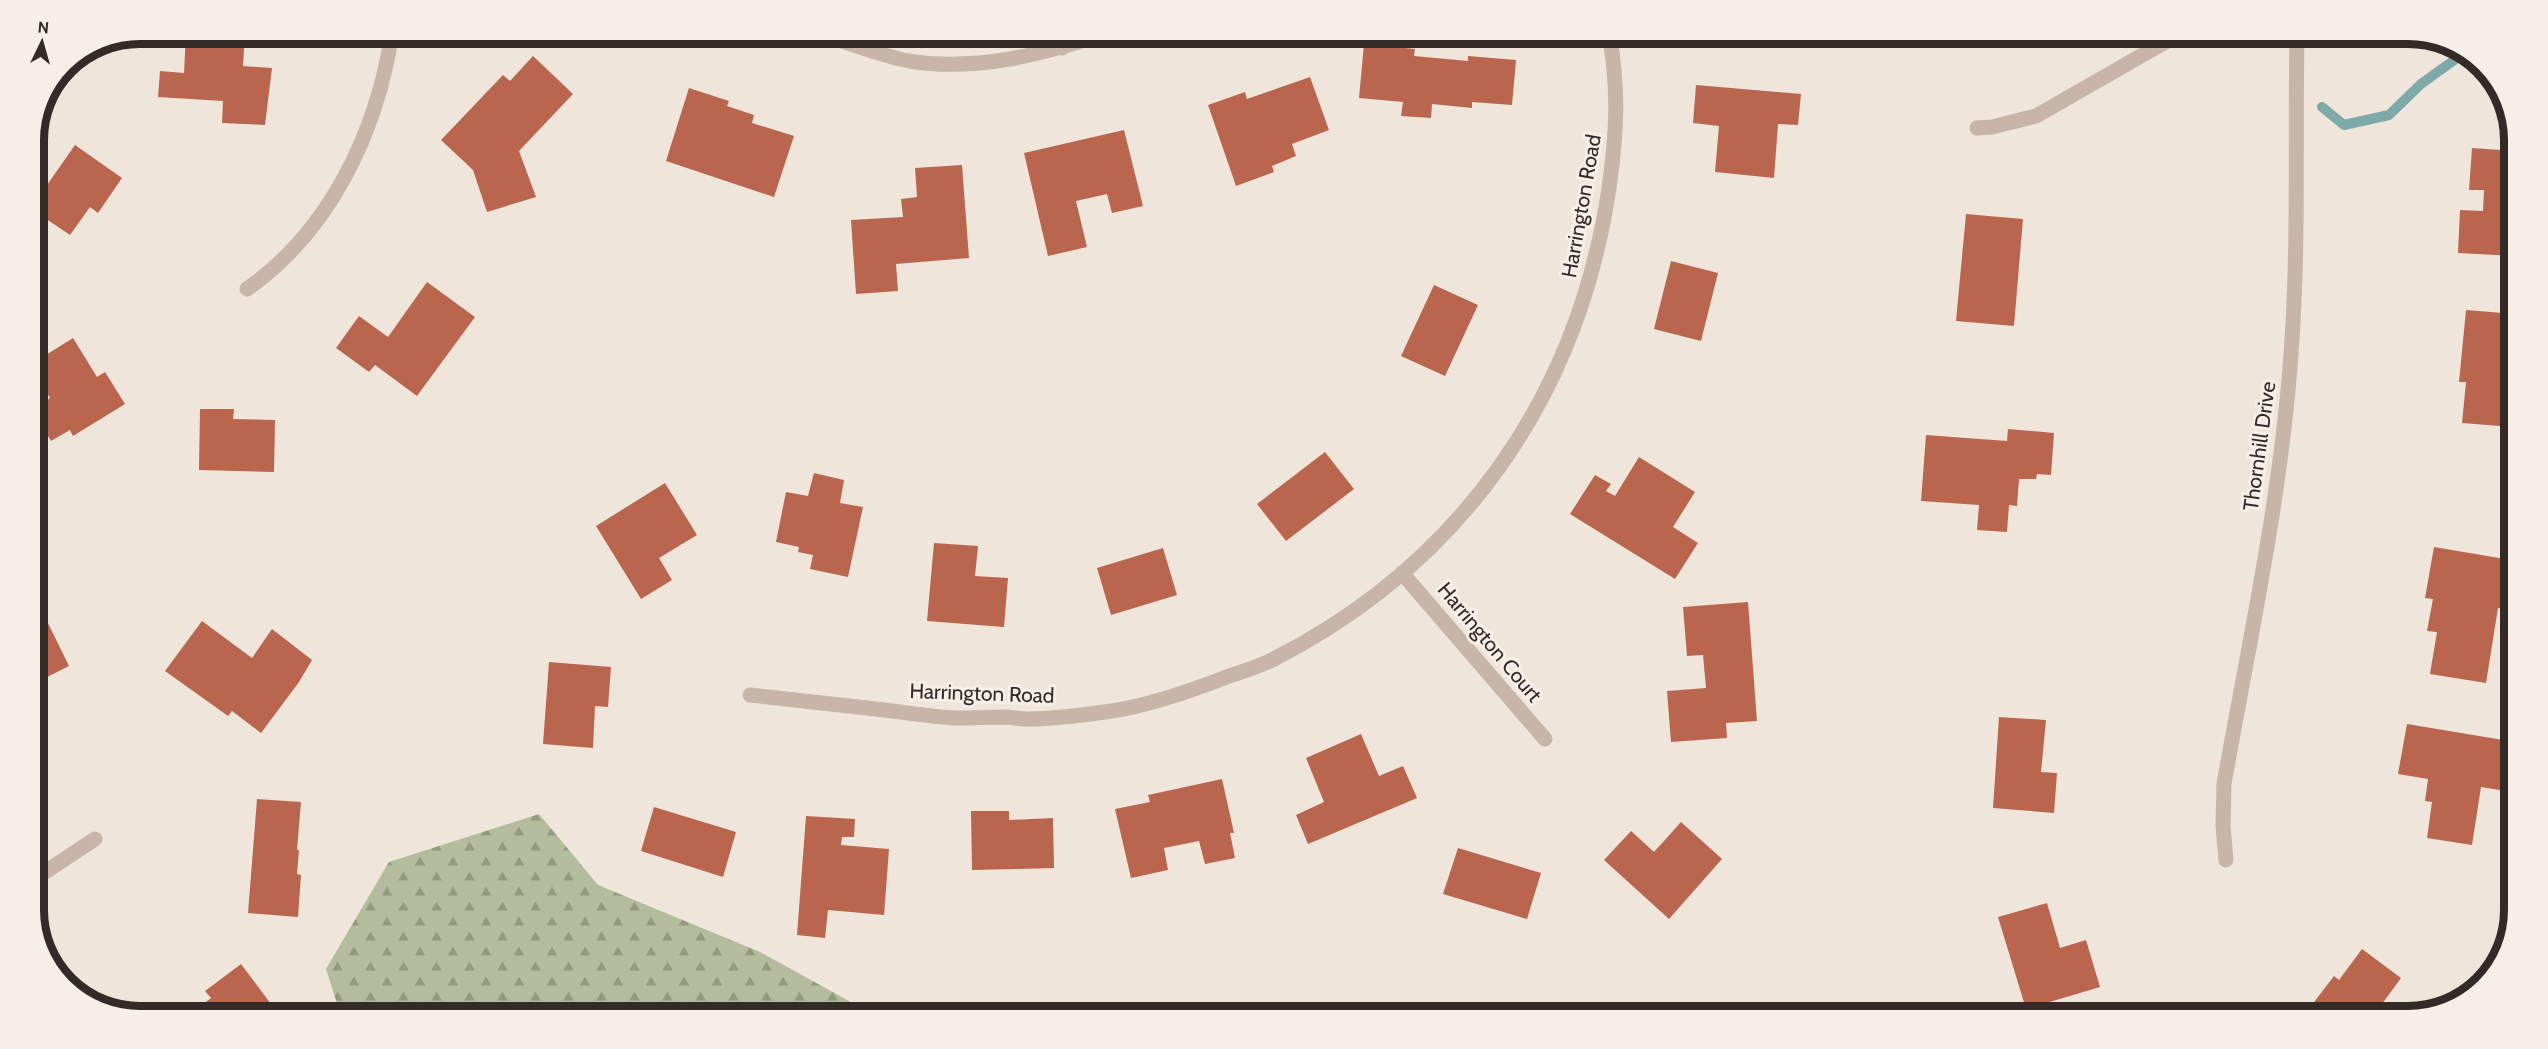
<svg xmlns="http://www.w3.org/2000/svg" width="2548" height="1049" viewBox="0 0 2548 1049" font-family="Cabin,sans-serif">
<defs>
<pattern id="forest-firs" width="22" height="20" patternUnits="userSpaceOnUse" patternTransform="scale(1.5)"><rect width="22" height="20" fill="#b3bd9d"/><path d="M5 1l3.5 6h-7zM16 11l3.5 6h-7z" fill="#929a80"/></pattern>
</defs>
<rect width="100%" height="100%" fill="#efe5db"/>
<path fill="url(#forest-firs)" d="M 539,814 L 598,885 L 760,952 L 876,1016 L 341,1016 L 326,969 L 389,862 Z"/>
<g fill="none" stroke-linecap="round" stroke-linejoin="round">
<path stroke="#7da9a9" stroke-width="10" d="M 2322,107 L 2344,125 L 2389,115 L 2421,84 L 2464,53"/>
</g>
<path fill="#ba664e" d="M 186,33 L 245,33 L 243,66 L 272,68 L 265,125 L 222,123 L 223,101 L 158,97 L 160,71 L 184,73 Z
M 1364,44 L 1415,49 L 1414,56 L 1468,61 L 1468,56 L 1516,60 L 1512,105 L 1472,102 L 1472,108 L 1432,104 L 1431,118 L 1401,116 L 1403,102 L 1359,98 Z
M 533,56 L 573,94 L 519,151 L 536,197 L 487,212 L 473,170 L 441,140 L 503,75 L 510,81 Z
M 1310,77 L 1329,130 L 1292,144 L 1296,156 L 1272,166 L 1274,172 L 1236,186 L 1208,105 L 1245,92 L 1247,99 Z
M 1696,85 L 1801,94 L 1798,125 L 1778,124 L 1774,178 L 1715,172 L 1719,126 L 1693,123 Z
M 689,88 L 729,101 L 727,106 L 754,115 L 752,123 L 794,136 L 774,197 L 666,161 Z
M 1124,130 L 1143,206 L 1112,213 L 1107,194 L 1076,201 L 1087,247 L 1048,256 L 1024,153 Z
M 75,145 L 122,178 L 98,213 L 90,207 L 70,235 L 33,210 L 33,205 Z
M 2472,148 L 2515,151 L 2515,256 L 2458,253 L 2460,210 L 2483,211 L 2484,190 L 2469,190 Z
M 962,165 L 969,258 L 896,264 L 898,291 L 856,294 L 851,220 L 903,217 L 901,199 L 917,197 L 915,168 Z
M 1966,214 L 2023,219 L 2014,326 L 1956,321 Z
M 1671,261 L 1718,273 L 1701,341 L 1654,329 Z
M 427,282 L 475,317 L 417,396 L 375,365 L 369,372 L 336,348 L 359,316 L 388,337 Z
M 1434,285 L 1478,305 L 1445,376 L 1401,356 Z
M 2466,310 L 2515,314 L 2515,397 L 2512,427 L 2462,423 L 2466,382 L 2459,382 Z
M 73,338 L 97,377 L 105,372 L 125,404 L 73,436 L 70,430 L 51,441 L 33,411 L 50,398 L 33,370 L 33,363 Z
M 200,409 L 234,409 L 233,419 L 275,420 L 274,472 L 199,470 Z
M 2008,429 L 2054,433 L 2051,475 L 2037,474 L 2036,479 L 2019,479 L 2017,506 L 2009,505 L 2007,532 L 1977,530 L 1979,505 L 1921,501 L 1926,435 L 2007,441 Z
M 1325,452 L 1354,489 L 1286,541 L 1257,504 Z
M 1639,457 L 1695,492 L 1673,527 L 1698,543 L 1675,579 L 1570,514 L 1595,475 L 1611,484 L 1606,491 L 1615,496 Z
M 814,473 L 844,480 L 840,503 L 863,507 L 848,577 L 810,569 L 813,555 L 798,552 L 799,547 L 776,542 L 786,492 L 808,496 Z
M 665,483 L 697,535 L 659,558 L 672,580 L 641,599 L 596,526 Z
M 934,543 L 978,546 L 975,576 L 1008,578 L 1004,627 L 927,621 Z
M 2434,547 L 2505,559 L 2503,569 L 2515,571 L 2515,611 L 2498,608 L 2486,683 L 2430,674 L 2437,632 L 2427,631 L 2433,599 L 2425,598 Z
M 1163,548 L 1177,595 L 1111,615 L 1097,568 Z
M 1748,602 L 1757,721 L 1726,723 L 1727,738 L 1671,742 L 1667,691 L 1706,688 L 1703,655 L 1687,656 L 1683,607 Z
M 46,619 L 69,666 L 33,684 L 33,626 Z
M 202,621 L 252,658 L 272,629 L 312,660 L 299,682 L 261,733 L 232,711 L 228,716 L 165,671 Z
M 549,662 L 611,667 L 608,707 L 595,706 L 593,748 L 543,744 Z
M 1999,717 L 2046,720 L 2041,772 L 2057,773 L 2054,813 L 1993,808 Z
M 2407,724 L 2515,742 L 2515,765 L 2511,792 L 2481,787 L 2472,845 L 2427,838 L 2432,802 L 2425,801 L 2428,779 L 2398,774 Z
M 1361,734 L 1379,776 L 1403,766 L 1417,798 L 1308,844 L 1296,815 L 1324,802 L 1306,758 Z
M 1222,779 L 1234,833 L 1230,833 L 1235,858 L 1205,864 L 1199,841 L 1164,848 L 1168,870 L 1131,878 L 1115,809 L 1150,802 L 1148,795 Z
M 257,799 L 301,802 L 297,850 L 299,850 L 297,874 L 301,875 L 298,917 L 248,913 Z
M 654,807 L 736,832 L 723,877 L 641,851 Z
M 971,811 L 1009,811 L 1009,820 L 1053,818 L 1054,868 L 972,870 Z
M 806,816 L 855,819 L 854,837 L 842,837 L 841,845 L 889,849 L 884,915 L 828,910 L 825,938 L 797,935 Z
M 1681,822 L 1722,859 L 1669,919 L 1604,860 L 1631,831 L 1654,852 Z
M 1458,848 L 1541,873 L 1527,919 L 1443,894 Z
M 2047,903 L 2060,948 L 2086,940 L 2100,987 L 2026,1009 L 1998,917 Z
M 2362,949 L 2401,978 L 2379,1008 L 2390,1016 L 2316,1016 L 2308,1010 L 2334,976 L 2339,980 Z
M 241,964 L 280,1016 L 187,1016 L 211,998 L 205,991 Z"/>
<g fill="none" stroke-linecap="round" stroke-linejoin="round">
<path stroke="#c6b5a8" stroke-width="15" d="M 1977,128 L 1992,127 L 2036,116 L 2181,33"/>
<path stroke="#c6b5a8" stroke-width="15" d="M 817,33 C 847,42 878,55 909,61 C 976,72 1044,54 1107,33
M 1057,33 L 1062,48
M 247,289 C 330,231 377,132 392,33
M 1402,573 L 1545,739
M 750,695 C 795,700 840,705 885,710 C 909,713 933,717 957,718 C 974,718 991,717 1008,717 C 1015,718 1021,719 1028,719 C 1056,719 1084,715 1112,711 C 1150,705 1188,692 1224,678 C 1240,672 1256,668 1272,660 C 1461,564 1578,397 1609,188 C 1617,132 1619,89 1609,33
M 2226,860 L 2223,826 L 2224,784 C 2249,642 2281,498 2291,354 C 2299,248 2295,140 2297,33
M 33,880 L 95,839"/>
</g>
<g text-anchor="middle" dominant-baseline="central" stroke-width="6" stroke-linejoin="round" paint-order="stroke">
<g font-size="21" fill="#342b28" stroke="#f7efe7">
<text transform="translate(1581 206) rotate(-80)">Harrington Road</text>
<text transform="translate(2259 446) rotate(-82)">Thornhill Drive</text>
<text transform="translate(1490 642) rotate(50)">Harrington Court</text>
<text transform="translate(982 693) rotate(2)">Harrington Road</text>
</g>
</g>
<path d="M0 0H2548V1049H0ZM140 44H2408A96 96 0 0 1 2504 140V910A96 96 0 0 1 2408 1006H140A96 96 0 0 1 44 910V140A96 96 0 0 1 140 44Z" fill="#f7efe7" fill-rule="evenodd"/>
<path fill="none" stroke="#342b28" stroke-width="8" d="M140 44H2408A96 96 0 0 1 2504 140V910A96 96 0 0 1 2408 1006H140A96 96 0 0 1 44 910V140A96 96 0 0 1 140 44Z"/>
<g transform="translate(42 42) rotate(5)" stroke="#f7efe7" stroke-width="4.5" paint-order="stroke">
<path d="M0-4.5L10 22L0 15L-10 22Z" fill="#342b28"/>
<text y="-9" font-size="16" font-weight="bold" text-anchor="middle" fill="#342b28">N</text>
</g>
</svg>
